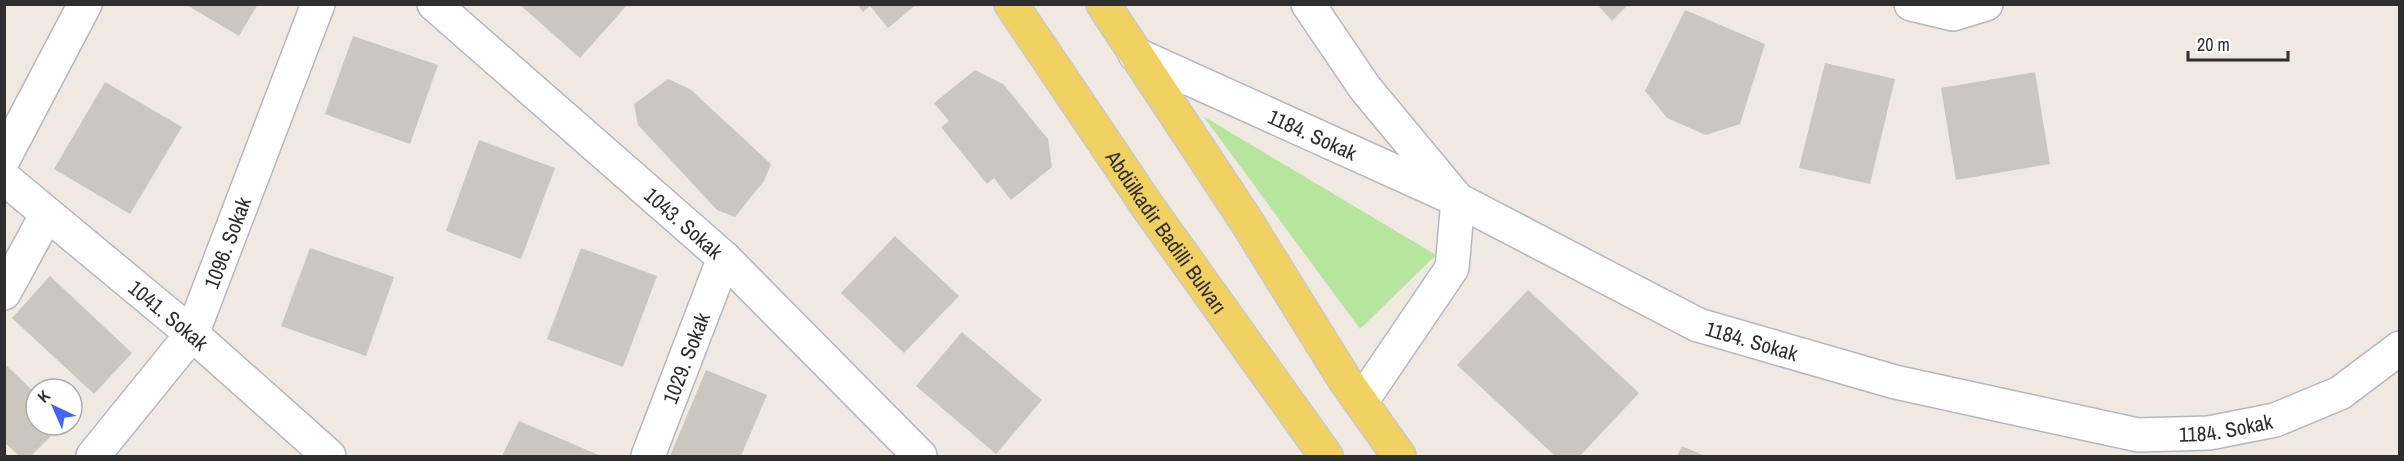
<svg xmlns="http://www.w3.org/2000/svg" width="2404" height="461" viewBox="0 0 2404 461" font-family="'Archivo Narrow',sans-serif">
<rect width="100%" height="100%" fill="#efe9e1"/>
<path fill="#b6e59e" d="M 1203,116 L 1436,255 L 1360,329 Z"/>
<path fill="#cbc7bf" d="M 185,4 L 258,4 L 239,36 Z
M 519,4 L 628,4 L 580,58 Z
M 857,4 L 917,4 L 888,28 L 870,6 L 863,12 Z
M 1597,4 L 1629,4 L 1612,21 Z
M 1685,10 L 1765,44 L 1740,124 L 1706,135 L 1667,118 L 1645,91 Z
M 353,36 L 438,65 L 410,144 L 325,114 Z
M 1825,63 L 1895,79 L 1870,184 L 1799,168 Z
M 975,70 L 1003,84 L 1048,139 L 1052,167 L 1011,200 L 994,178 L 987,184 L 941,127 L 949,121 L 934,103 Z
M 2035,72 L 2050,164 L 1956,180 L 1941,88 Z
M 668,79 L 690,89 L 771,164 L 764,181 L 735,217 L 717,210 L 638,125 L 634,104 Z
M 105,82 L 182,127 L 130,214 L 54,169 Z
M 479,140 L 555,168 L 521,259 L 446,231 Z
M 895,236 L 959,296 L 904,353 L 841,293 Z
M 310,248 L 394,277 L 366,356 L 281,326 Z
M 581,248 L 657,276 L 623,367 L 547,339 Z
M 50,276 L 132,353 L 94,394 L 12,318 Z
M 1528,290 L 1639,393 L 1580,456 L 1555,456 L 1457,365 Z
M 962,332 L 1042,400 L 996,454 L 916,386 Z
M 4,363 L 36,394 L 36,425 L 62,425 L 31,456 L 19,456 L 4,442 Z
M 706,370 L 767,395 L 741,456 L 670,456 Z
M 519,421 L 601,456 L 502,456 Z
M 1682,446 L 1705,456 L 1677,456 Z"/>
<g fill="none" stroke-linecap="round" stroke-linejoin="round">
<g stroke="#b4b7c1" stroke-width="36">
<g id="minor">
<path id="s1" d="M 434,4 L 724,258 L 920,456"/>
<path d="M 1308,4 L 1365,88 L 1458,200 L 1452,268 L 1361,402"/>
<path d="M 1911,4 L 1953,14 L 1986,4"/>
<path id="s2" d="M 1135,54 L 1458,200 L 1698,325 L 1895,382 L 2138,435 L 2209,433 L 2275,420 L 2340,393 L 2400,348"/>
<path d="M 4,158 L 85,4"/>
<path id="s3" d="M 4,178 L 192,334 L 329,456"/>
<path d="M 4,293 L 47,214"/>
<path id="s4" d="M 93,456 L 192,334 L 318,4"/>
<path id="s5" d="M 648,456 L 724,258"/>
</g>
</g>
<g stroke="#c9c9c9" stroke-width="36">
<g id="major">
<path id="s6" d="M 1011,4 L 1148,207 L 1326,456"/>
<path d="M 1103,4 L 1245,219 L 1343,377 L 1399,456"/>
</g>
</g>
<use href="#minor" stroke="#fff" stroke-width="33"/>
<use href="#major" stroke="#f2d163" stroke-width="33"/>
</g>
<g text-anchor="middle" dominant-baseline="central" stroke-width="4.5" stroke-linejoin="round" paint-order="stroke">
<g font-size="21" fill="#2e2e2e" stroke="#fff">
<text stroke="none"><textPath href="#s2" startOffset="195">1184. Sokak</textPath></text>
<text stroke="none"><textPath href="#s1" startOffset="332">1043. Sokak</textPath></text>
<text stroke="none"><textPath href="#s6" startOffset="276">Abdülkadir Badilli Bulvarı</textPath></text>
<text stroke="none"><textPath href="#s4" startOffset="255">1096. Sokak</textPath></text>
<text stroke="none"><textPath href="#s3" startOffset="214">1041. Sokak</textPath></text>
<text stroke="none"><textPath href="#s2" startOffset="681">1184. Sokak</textPath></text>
<text stroke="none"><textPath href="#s5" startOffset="105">1029. Sokak</textPath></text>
<text stroke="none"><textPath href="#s2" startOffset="1167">1184. Sokak</textPath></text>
</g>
</g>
<rect width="2404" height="461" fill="none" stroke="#2e2e2e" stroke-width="12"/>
<g transform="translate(54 407) rotate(316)"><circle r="28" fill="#ffffff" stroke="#ababab" stroke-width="1.5"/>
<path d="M0-4.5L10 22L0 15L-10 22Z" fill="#4264fb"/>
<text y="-9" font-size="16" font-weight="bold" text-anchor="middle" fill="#2e2e2e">K</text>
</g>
<path d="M2188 51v9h100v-9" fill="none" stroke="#2e2e2e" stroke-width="3"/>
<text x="2197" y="51" font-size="18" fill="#2e2e2e" stroke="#ffffff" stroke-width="4.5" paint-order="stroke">20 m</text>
</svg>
